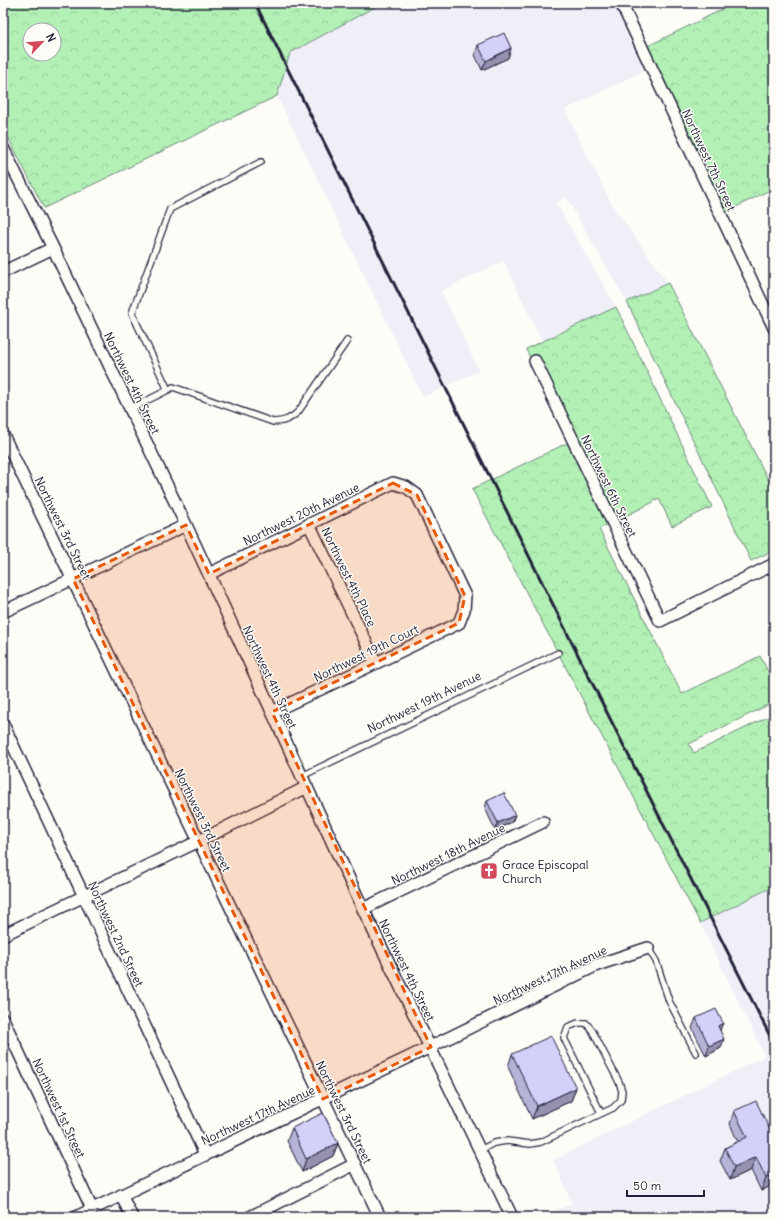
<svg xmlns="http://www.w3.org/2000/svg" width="777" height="1220" viewBox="0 0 777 1220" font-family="Delius,sans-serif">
<defs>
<pattern id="forest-crowns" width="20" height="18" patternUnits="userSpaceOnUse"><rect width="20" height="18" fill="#b3f0b6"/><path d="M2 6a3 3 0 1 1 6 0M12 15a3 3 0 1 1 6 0" fill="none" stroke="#9ace9d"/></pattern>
</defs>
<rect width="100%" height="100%" fill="#fdfcf7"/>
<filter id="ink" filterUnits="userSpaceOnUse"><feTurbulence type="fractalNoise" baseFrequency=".025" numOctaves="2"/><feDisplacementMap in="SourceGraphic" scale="8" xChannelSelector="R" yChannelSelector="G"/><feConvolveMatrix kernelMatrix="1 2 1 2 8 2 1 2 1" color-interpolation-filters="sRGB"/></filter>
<g filter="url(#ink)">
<path fill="#f0eff8" d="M 382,3 L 614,3 L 645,70 L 565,110 L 612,205 L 668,283 L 627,302 L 566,197 L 556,203 L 616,307 L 542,342 L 504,261 L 441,291 L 479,371 L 423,397 L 277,96 L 290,53 Z
M 774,886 L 774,1216 L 772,1217 L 542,1217 L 572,1203 L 553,1160 L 765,1056 L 700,923 Z"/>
<path fill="url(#forest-crowns)" stroke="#6a8978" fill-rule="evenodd" d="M 3,3 L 382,3 L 290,53 L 277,96 L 44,208 L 3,127 ZM 30,30 L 54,30 L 54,54 L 30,54 Z
M 735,3 L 774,3 L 774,188 L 726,212 L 648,46 Z
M 668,283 L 774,491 L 774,550 L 751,561 L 627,302 Z
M 616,307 L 712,507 L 672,526 L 659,499 L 618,520 L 538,354 L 530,358 L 526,349 Z
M 567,443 L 607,525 L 599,529 L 682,694 L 760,656 L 774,683 L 774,702 L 689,744 L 694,753 L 774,714 L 774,886 L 700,923 L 472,489 Z"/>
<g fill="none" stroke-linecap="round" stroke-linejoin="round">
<g stroke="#22223b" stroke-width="8">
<path id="lane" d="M 168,390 L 173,387 L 273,422 C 284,422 290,419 298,412 L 347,341
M 130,409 L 168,390 L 132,313 L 170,209 L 261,162
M 302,776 L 558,653
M 648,948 L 656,961 L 669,1001 L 696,1053
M 480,1150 L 494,1143 L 507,1141 L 530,1144 L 541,1142 L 613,1108 L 621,1100 L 622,1091 L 619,1082 L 592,1030 L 586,1023 L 578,1023 L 568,1027 L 564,1038 L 601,1113"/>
</g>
<g stroke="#22223b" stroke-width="14">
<path id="street" d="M 621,3 L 774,328
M 3,148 L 53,248 L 186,525 L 363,909 L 512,1217
M 3,272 L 53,248
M 535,361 L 660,621 L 774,564
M 3,435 L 380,1217
M 309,524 L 376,663
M 209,574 L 393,483 L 406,487 L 417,495 L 465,596 L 464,610 L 459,623 L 376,663 L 272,712
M 3,612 L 186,525
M 3,724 L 205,1154
M 363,909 L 543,822
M 3,935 L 199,841 L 307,787
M 3,1019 L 92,1209
M 121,1195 L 132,1217
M 76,1217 L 424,1050 L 597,965 L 648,948
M 250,1217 L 355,1164"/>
</g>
<use href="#lane" stroke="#fdfcf7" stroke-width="5.5"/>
<use href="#street" stroke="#fdfcf7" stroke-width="11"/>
<path stroke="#22223b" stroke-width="3" d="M 255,3 L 578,655 L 774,1044"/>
</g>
<path fill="#b5b3d6" stroke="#22223b" d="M 478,45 L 511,48 L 508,58 L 482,70 L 475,55 Z
M 487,801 L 515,815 L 512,822 L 495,830 L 485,808 Z
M 696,1018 L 720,1030 L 721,1048 L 706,1056 L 692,1028 Z
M 512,1054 L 576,1088 L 571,1101 L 532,1119 L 508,1067 Z
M 734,1111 L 774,1184 L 761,1191 L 751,1170 L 730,1180 L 720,1161 L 725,1148 L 738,1142 L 730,1124 Z
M 292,1128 L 338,1143 L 333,1156 L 302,1172 L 287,1141 Z"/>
<path fill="#9492ae" stroke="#22223b" d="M 511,48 L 508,58 L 482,70 L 486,61 Z
M 515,815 L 512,822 L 495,830 L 498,823 Z
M 723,1023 L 719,1033 L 718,1026 Z
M 724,1039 L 721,1048 L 706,1056 L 709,1046 Z
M 576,1088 L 571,1101 L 532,1119 L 537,1106 Z
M 338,1143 L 333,1156 L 302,1172 L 306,1159 Z
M 756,1157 L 751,1170 L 730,1180 L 734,1167 Z
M 774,1174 L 774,1184 L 761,1191 L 766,1178 Z"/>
<path fill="#d3d0f9" stroke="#22223b" d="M 504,33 L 511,48 L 486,61 L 478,45 Z
M 504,793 L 515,815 L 498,823 L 487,801 Z
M 716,1009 L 723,1023 L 718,1026 L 724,1039 L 709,1046 L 696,1018 Z
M 551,1036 L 576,1088 L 537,1106 L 512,1054 Z
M 756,1101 L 769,1128 L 774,1125 L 774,1174 L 766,1178 L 756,1157 L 734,1167 L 725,1148 L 747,1137 L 734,1111 Z
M 323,1113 L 338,1143 L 306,1159 L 292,1128 Z"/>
</g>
<path fill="#e8590c" fill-opacity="0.2" stroke="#e8590c" stroke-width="3" stroke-dasharray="8 5" stroke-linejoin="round" d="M 393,483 L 417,495 L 465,596 L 459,623 L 272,712 L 431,1047 L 323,1099 L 73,579 L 186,525 L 209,574 Z"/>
<defs>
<g id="church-square" transform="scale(0.9)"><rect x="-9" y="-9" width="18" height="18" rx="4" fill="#d1495b" stroke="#fdfcf7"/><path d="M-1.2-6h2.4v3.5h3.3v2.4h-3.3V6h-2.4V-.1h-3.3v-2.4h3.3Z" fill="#fff"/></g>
</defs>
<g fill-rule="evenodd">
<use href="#church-square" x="489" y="871"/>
</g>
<g text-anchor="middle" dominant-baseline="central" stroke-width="3" stroke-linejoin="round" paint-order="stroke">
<g font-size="12" fill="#22223b" stroke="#fdfcf7">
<text transform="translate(709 160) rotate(65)">Northwest 7th Street</text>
<text transform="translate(132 383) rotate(64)">Northwest 4th Street</text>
<text transform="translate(609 486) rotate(64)">Northwest 6th Street</text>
<text transform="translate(301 514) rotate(-26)">Northwest 20th Avenue</text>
<text transform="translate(63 528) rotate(64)">Northwest 3rd Street</text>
<text transform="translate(349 577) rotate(64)">Northwest 4th Place</text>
<text transform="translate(366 653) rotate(-26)">Northwest 19th Court</text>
<text transform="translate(270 677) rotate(65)">Northwest 4th Street</text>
<text transform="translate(424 702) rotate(-26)">Northwest 19th Avenue</text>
<text transform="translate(203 820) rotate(64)">Northwest 3rd Street</text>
<text transform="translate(448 854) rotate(-26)">Northwest 18th Avenue</text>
<text transform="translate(116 934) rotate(65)">Northwest 2nd Street</text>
<text transform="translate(407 970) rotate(64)">Northwest 4th Street</text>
<text transform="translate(550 975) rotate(-25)">Northwest 17th Avenue</text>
<text transform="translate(59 1108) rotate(65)">Northwest 1st Street</text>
<text transform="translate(344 1112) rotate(64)">Northwest 3rd Street</text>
<text transform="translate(258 1115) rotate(-25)">Northwest 17th Avenue</text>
</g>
<g font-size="12" fill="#22223b" stroke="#fdfcf7" text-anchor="start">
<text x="502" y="864">Grace Episcopal<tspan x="502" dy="14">Church</tspan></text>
</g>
</g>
<rect width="777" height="1220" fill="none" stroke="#fdfcf7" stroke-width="16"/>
<rect x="8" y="8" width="761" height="1204" fill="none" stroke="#22223b" stroke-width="1.5" filter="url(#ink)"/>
<g transform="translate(42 42) rotate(64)"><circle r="19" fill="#fdfcf7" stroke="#a5a5ac"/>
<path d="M0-3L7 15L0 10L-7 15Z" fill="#d1495b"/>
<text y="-6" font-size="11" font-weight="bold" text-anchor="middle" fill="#22223b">N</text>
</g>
<path d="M627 1190v6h77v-6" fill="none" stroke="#22223b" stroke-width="2"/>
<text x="633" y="1190" font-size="12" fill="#22223b" stroke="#fdfcf7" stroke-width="3" paint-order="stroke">50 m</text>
</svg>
